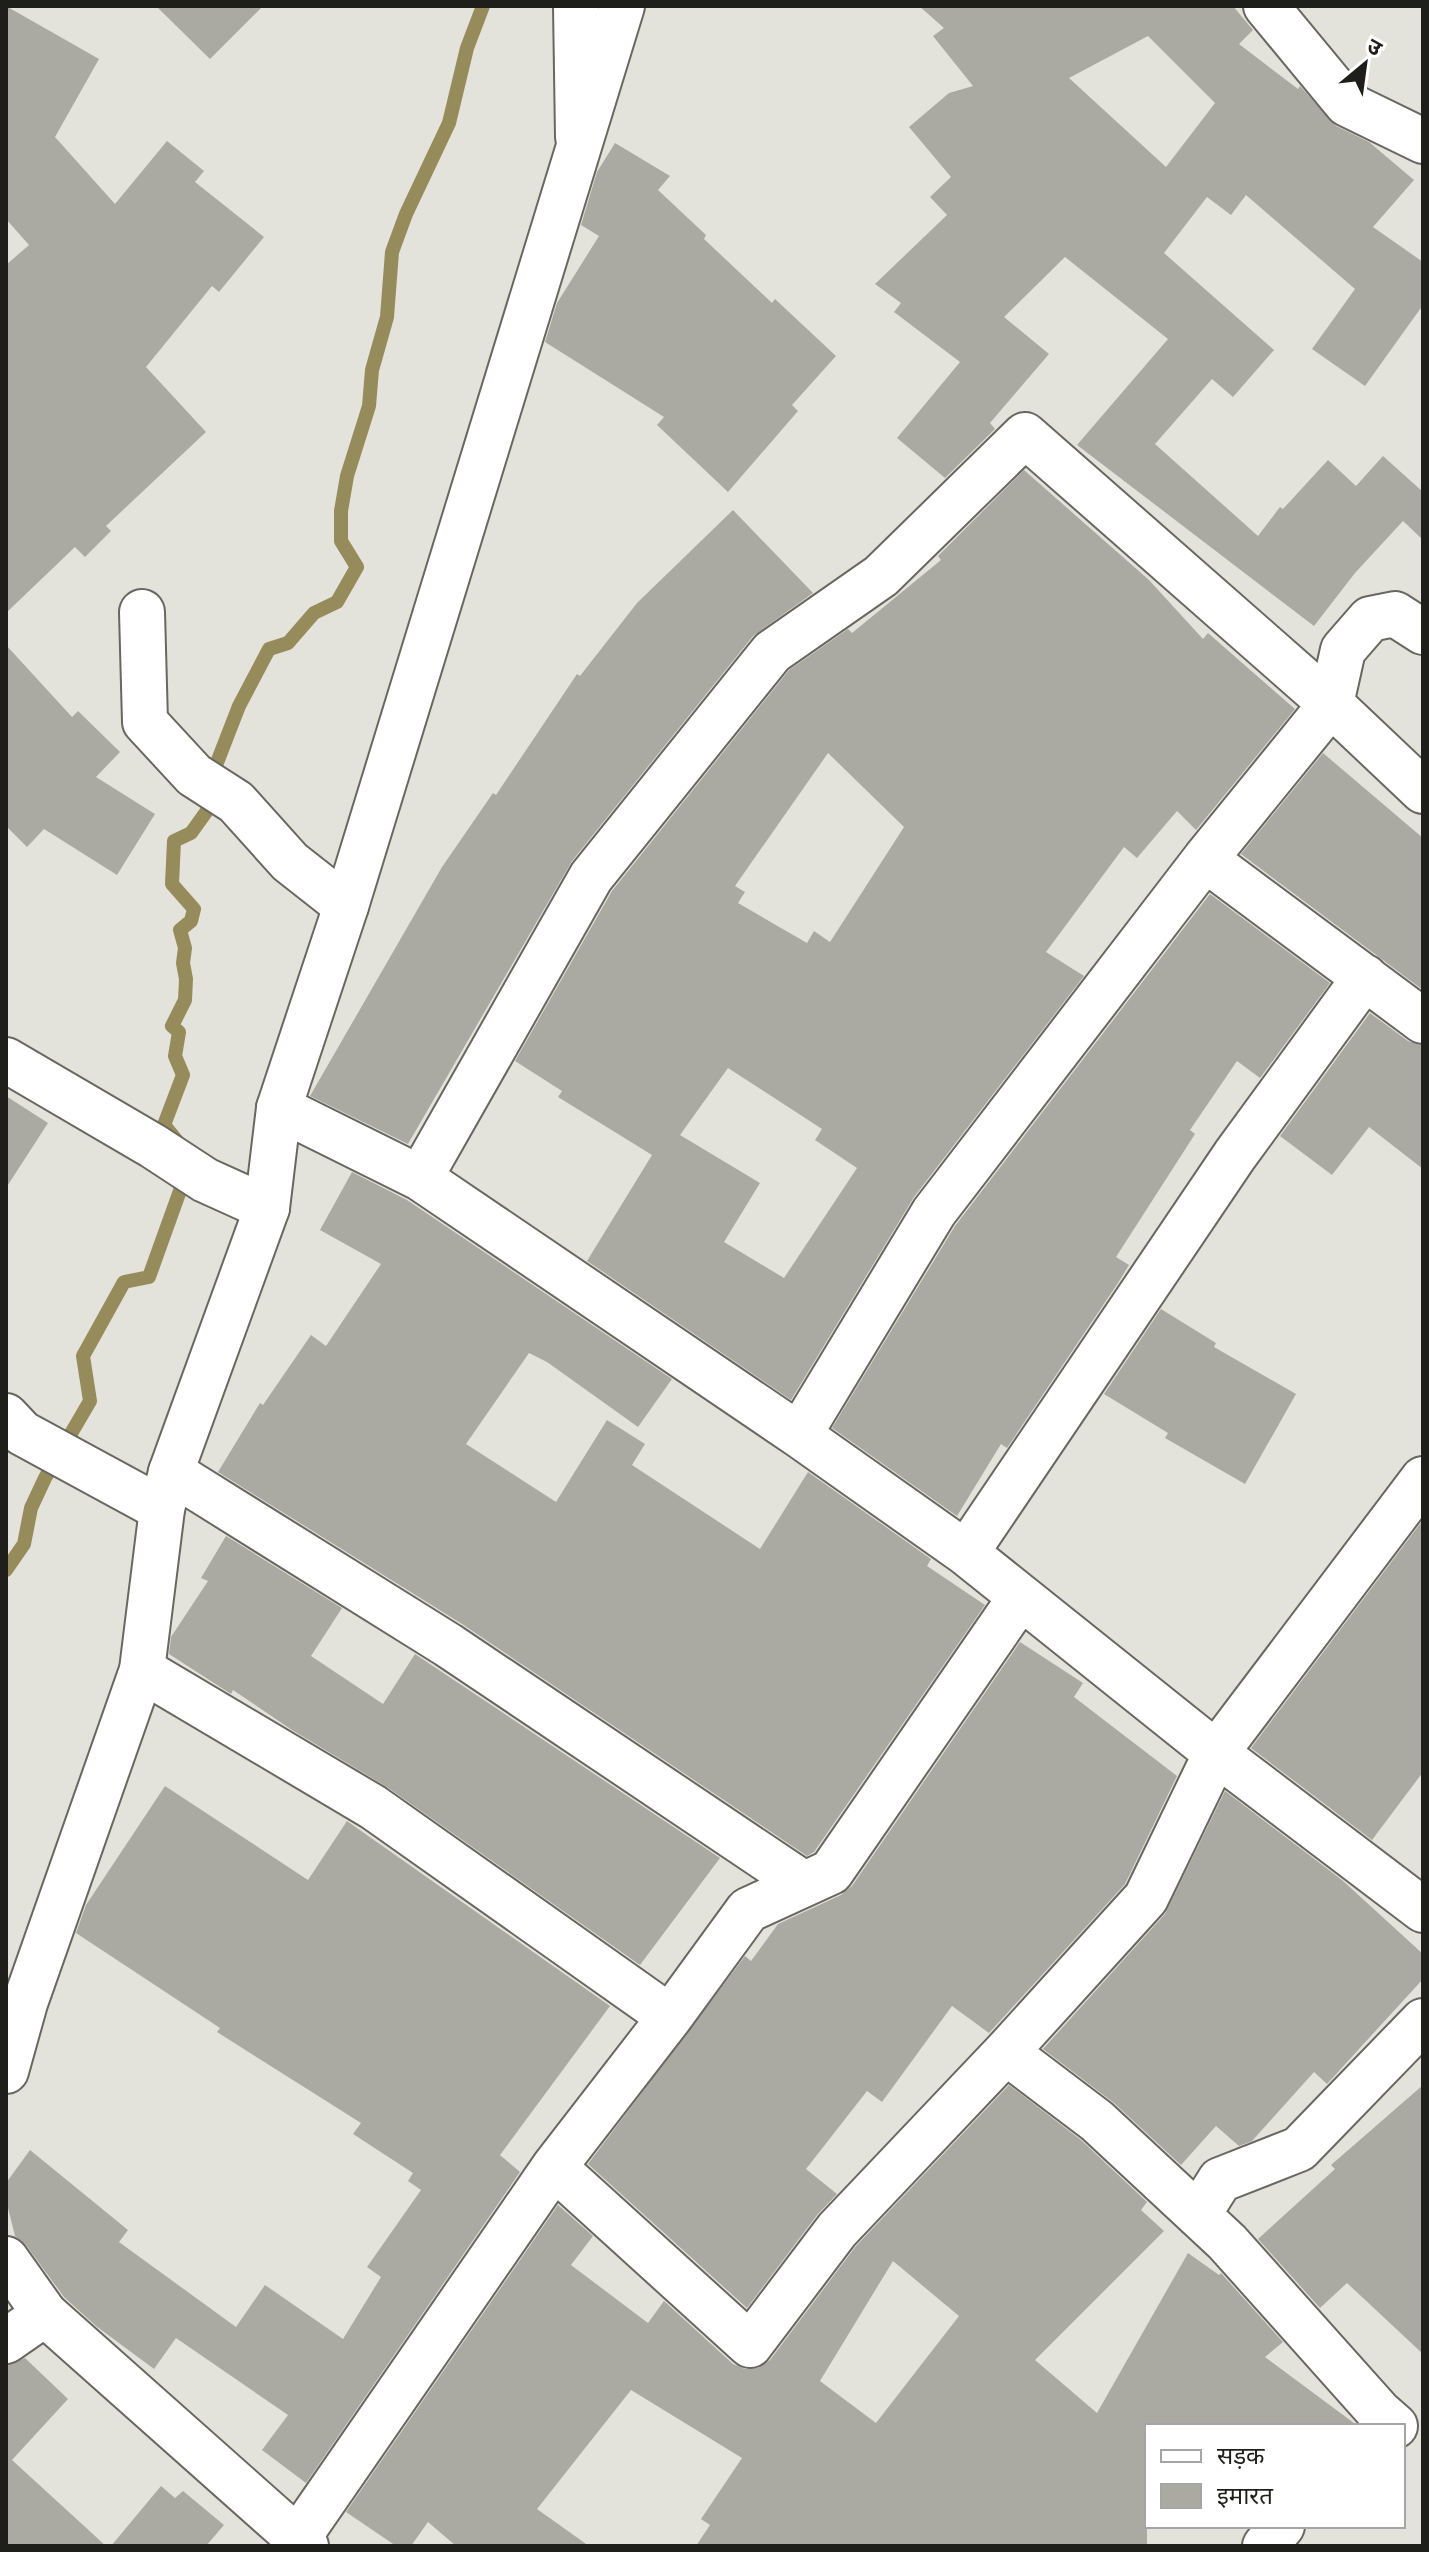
<svg xmlns="http://www.w3.org/2000/svg" width="1429" height="2552" viewBox="0 0 1429 2552" font-family="'DM Sans','Noto Sans Devanagari',sans-serif">
<rect width="100%" height="100%" fill="#e4e3db"/>
<g fill="none" stroke-linecap="round" stroke-linejoin="round">
<path stroke="#968c5b" stroke-width="14" d="M 177,1141 L 164,1125 L 183,1075 L 175,1056 L 179,1032 L 172,1026 L 185,1000 L 186,979 L 183,963 L 185,948 L 180,930 L 191,921 L 194,909 L 172,884 L 174,841 L 191,833 L 209,808 L 213,773 L 239,706 L 269,649 L 288,643 L 314,613 L 337,602 L 357,567 L 341,541 L 341,511 L 347,476 L 369,406 L 372,370 L 387,317 L 392,252 L 406,214 L 449,123 L 467,48 L 483,6
M 6,1570 L 24,1544 L 31,1508 L 45,1478 L 90,1401 L 83,1356 L 124,1282 L 149,1277 L 186,1174"/>
</g>
<path fill="#abaaa2" fill-rule="evenodd" d="M 6,6 L 99,59 L 55,137 L 115,204 L 167,141 L 204,171 L 195,182 L 264,237 L 219,292 L 212,286 L 146,367 L 206,432 L 106,526 L 111,531 L 85,557 L 75,547 L 6,613 L 6,265 L 29,245 L 6,219 Z
M 156,6 L 263,6 L 210,59 Z
M 919,6 L 1233,6 L 1253,30 L 1239,44 L 1298,89 L 1300,86 L 1336,126 L 1369,142 L 1414,180 L 1373,227 L 1423,262 L 1423,305 L 1365,386 L 1312,349 L 1355,289 L 1246,195 L 1231,215 L 1207,197 L 1164,253 L 1274,350 L 1233,397 L 1212,379 L 1155,444 L 1258,536 L 1280,507 L 1283,509 L 1328,460 L 1356,486 L 1383,456 L 1423,492 L 1423,540 L 1403,521 L 1355,573 L 1314,626 L 1077,445 L 1168,339 L 1065,257 L 1004,317 L 1049,354 L 990,423 L 995,429 L 945,478 L 897,438 L 960,362 L 894,312 L 901,303 L 875,284 L 947,215 L 930,197 L 951,177 L 909,127 L 949,93 L 973,86 L 933,36 L 944,28 ZM 1148,36 L 1215,103 L 1166,167 L 1069,78 Z
M 615,143 L 670,176 L 658,190 L 706,235 L 704,239 L 772,303 L 775,299 L 836,356 L 792,405 L 798,411 L 728,492 L 657,425 L 664,417 L 545,342 L 557,303 L 599,236 L 581,225 L 597,172 Z
M 1024,470 L 1149,580 L 1203,639 L 1208,633 L 1295,709 L 1196,830 L 1177,811 L 1137,858 L 1124,847 L 1046,952 L 1084,976 L 914,1197 L 791,1400 L 587,1261 L 652,1155 L 558,1097 L 562,1091 L 515,1061 L 612,891 L 789,670 L 848,629 L 852,633 L 941,560 L 938,556 ZM 828,753 L 904,827 L 830,942 L 814,931 L 807,943 L 738,903 L 745,892 L 735,886 ZM 728,1068 L 822,1129 L 815,1140 L 857,1168 L 784,1278 L 724,1242 L 760,1183 L 680,1135 Z
M 733,510 L 813,593 L 753,636 L 572,861 L 408,1144 L 310,1096 L 442,867 L 493,793 L 496,795 L 577,674 L 580,676 L 637,603 Z
M 6,645 L 72,717 L 78,711 L 120,752 L 96,777 L 155,814 L 117,875 L 44,829 L 27,847 L 6,826 Z
M 1323,753 L 1423,838 L 1423,990 L 1241,854 Z
M 1210,894 L 1330,983 L 1260,1078 L 1237,1061 L 1190,1130 L 1195,1134 L 1116,1257 L 1129,1265 L 1118,1283 L 1007,1448 L 1001,1444 L 957,1516 L 832,1428 L 955,1226 Z
M 1370,1013 L 1408,1041 L 1423,1046 L 1423,1169 L 1369,1127 L 1332,1175 L 1280,1136 Z
M 6,1096 L 48,1123 L 6,1188 Z
M 352,1172 L 407,1200 L 672,1379 L 638,1427 L 547,1362 L 529,1353 L 466,1444 L 556,1502 L 607,1420 L 645,1444 L 632,1465 L 760,1549 L 808,1472 L 931,1559 L 927,1566 L 985,1605 L 814,1852 L 807,1856 L 462,1624 L 218,1472 L 260,1403 L 263,1405 L 311,1335 L 326,1346 L 381,1264 L 320,1230 Z
M 1161,1309 L 1216,1343 L 1214,1347 L 1296,1394 L 1245,1484 L 1165,1438 L 1168,1433 L 1104,1394 Z
M 1423,1520 L 1423,1772 L 1372,1840 L 1251,1748 Z
M 226,1536 L 342,1608 L 311,1656 L 383,1704 L 415,1654 L 720,1858 L 640,1965 L 387,1787 L 292,1730 L 233,1690 L 231,1694 L 169,1654 L 171,1637 L 208,1581 L 201,1578 Z
M 1020,1642 L 1083,1683 L 1074,1697 L 1177,1776 L 1125,1884 L 989,2033 L 952,2006 L 882,2102 L 867,2091 L 806,2169 L 837,2194 L 817,2215 L 747,2308 L 588,2164 L 745,1956 L 751,1961 L 778,1924 L 841,1895 L 852,1886 Z
M 165,1786 L 308,1880 L 347,1821 L 610,2006 L 500,2155 L 520,2172 L 306,2483 L 262,2450 L 288,2415 L 176,2338 L 154,2369 L 96,2326 L 64,2297 L 26,2245 L 15,2236 L 6,2200 L 6,2183 L 30,2150 L 128,2230 L 119,2242 L 236,2327 L 265,2285 L 343,2339 L 381,2277 L 367,2267 L 421,2190 L 408,2181 L 413,2173 L 353,2134 L 361,2123 L 217,2032 L 220,2028 L 76,1933 L 86,1905 Z
M 1225,1791 L 1342,1880 L 1423,1954 L 1423,1979 L 1327,2084 L 1314,2072 L 1252,2141 L 1239,2146 L 1216,2126 L 1181,2165 L 1114,2103 L 1043,2049 L 1165,1914 Z
M 1009,2085 L 1081,2140 L 1147,2202 L 1141,2210 L 1164,2231 L 1035,2360 L 1097,2413 L 1188,2253 L 1219,2275 L 1221,2273 L 1283,2342 L 1265,2357 L 1358,2426 L 1147,2426 L 1147,2546 L 696,2546 L 710,2525 L 701,2519 L 742,2458 L 631,2390 L 537,2509 L 589,2546 L 456,2546 L 428,2522 L 411,2546 L 396,2546 L 346,2512 L 558,2205 L 593,2236 L 571,2265 L 648,2323 L 664,2301 L 733,2364 L 745,2369 L 758,2368 L 770,2360 L 856,2246 ZM 893,2261 L 959,2316 L 876,2423 L 820,2381 Z
M 1423,2085 L 1423,2354 L 1347,2283 L 1320,2308 L 1258,2239 L 1335,2169 L 1331,2165 Z
M 25,2358 L 68,2399 L 12,2460 L 106,2546 L 6,2546 L 6,2366 Z
M 161,2486 L 175,2498 L 183,2491 L 224,2525 L 206,2546 L 111,2546 Z"/>
<g fill="none" stroke-linecap="round" stroke-linejoin="round">
<g stroke="#686760" stroke-width="48">
<path id="street" d="M 576,6 L 578,137
M 142,612 L 145,722 L 194,775 L 236,802 L 290,862 L 346,906
M 1205,859 L 1423,1021
M 6,1060 L 153,1146 L 205,1180 L 267,1208
M 279,1108 L 420,1178 L 799,1435 L 966,1553 L 1216,1753 L 1423,1910
M 420,1178 L 591,877 L 772,652 L 881,576 L 1025,435 L 1331,704 L 1423,791
M 6,1416 L 22,1433 L 162,1509
M 799,1435 L 934,1212 L 1205,859 L 1331,704 L 1343,650 L 1370,619 L 1395,614 L 1423,632
M 171,1472 L 448,1645 L 804,1884
M 966,1553 L 1235,1155 L 1365,977
M 142,1670 L 373,1807 L 670,2017
M 1006,2052 L 1097,2121 L 1227,2242 L 1379,2412 L 1395,2426
M 554,2167 L 750,2345 L 837,2230 L 1006,2052 L 1146,1898 L 1216,1753 L 1423,1479
M 1198,2215 L 1220,2180 L 1299,2149 L 1423,2021
M 6,2341 L 45,2314
M 298,2538 L 554,2167 L 670,2017 L 748,1910 L 831,1872 L 1020,1598
M 1265,2546 L 1282,2526"/>
</g>
<g stroke="#686760" stroke-width="48">
<path id="secondary" d="M 1266,6 L 1347,104 L 1423,141
M 6,2071 L 25,2003 L 142,1670 L 162,1509 L 171,1472 L 267,1208 L 279,1108 L 346,906 L 622,6
M 6,2259 L 45,2314 L 306,2546"/>
</g>
<use href="#street" stroke="#fff" stroke-width="44"/>
<use href="#secondary" stroke="#fff" stroke-width="44"/>
</g>
<rect width="1429" height="2552" fill="none" stroke="#1e1e1b" stroke-width="16"/>
<rect x="1145" y="2424" width="260" height="104" fill="#ffffff" stroke="#a5a5a4" stroke-width="2"/>
<rect x="1161" y="2450" width="40" height="12" fill="#ffffff" stroke="#a5a5a4" stroke-width="2"/>
<text x="1217" y="2464" font-size="24" fill="#1e1e1b">सड़क</text>
<rect x="1161" y="2484" width="40" height="24" fill="#abaaa2" stroke="#a5a5a4" stroke-width="2"/>
<text x="1217" y="2504" font-size="24" fill="#1e1e1b">इमारत</text>
<g transform="translate(1365 64) rotate(29)" stroke="#ffffff" stroke-width="6" paint-order="stroke">
<path d="M0-6L14 30L0 20L-14 30Z" fill="#1e1e1b"/>
<text y="-12" font-size="22" font-weight="bold" text-anchor="middle" fill="#1e1e1b">उ</text>
</g>
</svg>
